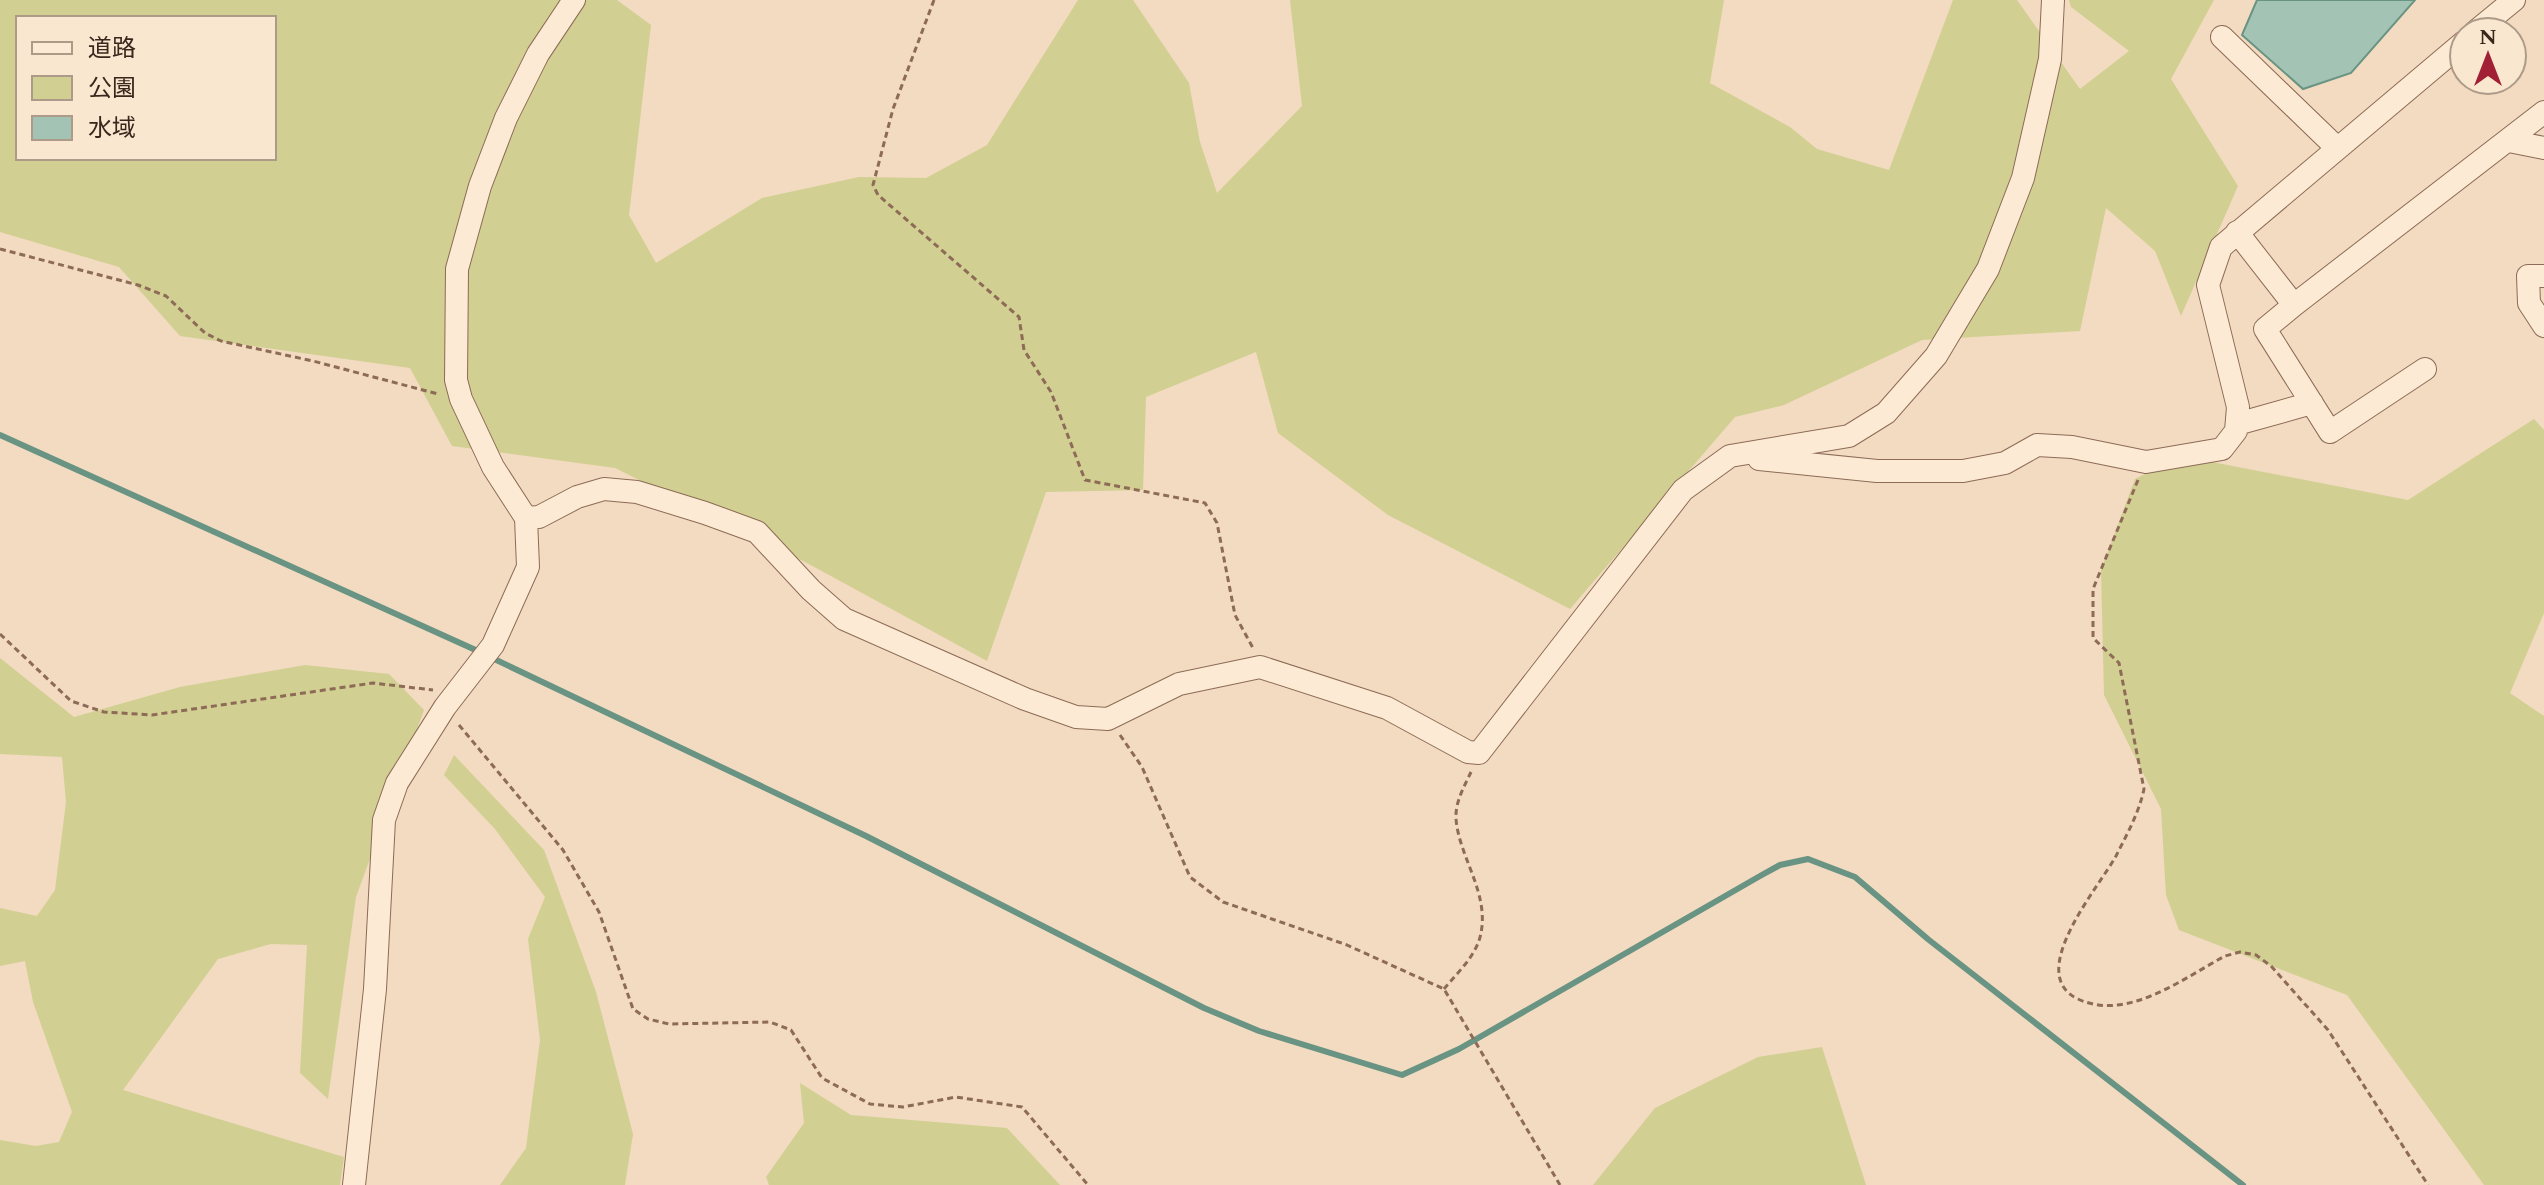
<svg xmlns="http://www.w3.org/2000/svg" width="2544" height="1185" viewBox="0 0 2544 1185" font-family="Spectral,'Noto Sans JP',serif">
<rect width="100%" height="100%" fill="#f2dbc0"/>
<path fill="#d1cf92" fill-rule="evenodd" d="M 0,0 L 617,0 L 651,25 L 629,215 L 656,263 L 762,198 L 859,177 L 926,178 L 987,145 L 1078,0 L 1133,0 L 1189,83 L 1200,142 L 1217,193 L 1302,106 L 1290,0 L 1724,0 L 1710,83 L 1790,127 L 1817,149 L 1889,170 L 1953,0 L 2017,0 L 2080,89 L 2129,51 L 2071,7 L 2069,0 L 2214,0 L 2171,79 L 2238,186 L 2181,316 L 2155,251 L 2106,208 L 2080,331 L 1922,340 L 1784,405 L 1735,417 L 1570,609 L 1388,515 L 1278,433 L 1256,352 L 1146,397 L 1143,490 L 1046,492 L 987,661 L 807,563 L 615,468 L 452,446 L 410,368 L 180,336 L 119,267 L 0,232 ZM 18,18 L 274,18 L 274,158 L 18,158 Z
M 2534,419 L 2544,430 L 2544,613 L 2510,693 L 2544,716 L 2544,1185 L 2484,1185 L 2347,995 L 2179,930 L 2166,895 L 2161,809 L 2104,695 L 2101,570 L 2135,479 L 2181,456 L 2408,500 Z
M 0,658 L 74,717 L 180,687 L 305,665 L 389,674 L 424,710 L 356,897 L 328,1099 L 300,1073 L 307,945 L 271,944 L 218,959 L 123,1090 L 344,1157 L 340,1185 L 0,1185 L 0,1140 L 36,1146 L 59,1142 L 72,1112 L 33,1002 L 25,961 L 0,966 L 0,908 L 37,916 L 55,890 L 66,802 L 62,757 L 0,754 Z
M 454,755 L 544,850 L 596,992 L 633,1134 L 625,1185 L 500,1185 L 526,1148 L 540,1040 L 528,939 L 545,897 L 495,829 L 444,775 Z
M 1822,1047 L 1866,1185 L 1593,1185 L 1655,1108 L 1758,1057 Z
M 800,1083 L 851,1115 L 1007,1128 L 1060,1185 L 769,1185 L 766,1177 L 804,1123 Z"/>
<path fill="#a3c4b5" stroke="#699382" stroke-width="2" d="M 2257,0 L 2415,0 L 2351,73 L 2303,89 L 2242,35 Z"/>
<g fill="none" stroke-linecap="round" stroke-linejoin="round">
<path stroke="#699382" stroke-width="6" d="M 0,435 L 480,652
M 490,657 L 866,836 L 1204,1008 L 1259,1031 L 1402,1075 L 1459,1049 L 1760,876 L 1780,865 L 1808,859 L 1855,877 L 1929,940 L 2243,1185"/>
<g stroke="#8d6b56" stroke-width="24">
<path id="minor" d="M 2475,32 L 2514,0
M 2222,37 L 2337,148
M 2509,141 L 2544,148
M 2237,232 L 2294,305 L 2544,112
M 2544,276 L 2528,276 L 2529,303 L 2544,326
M 2294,305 L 2265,329 L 2330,432 L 2425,369
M 2237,424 L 2312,403
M 1759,459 L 1877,471 L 1963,471 L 2005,463 L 2037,445 L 2072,447 L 2146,462 L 2222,449 L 2236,431 L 2238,407 L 2208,285 L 2221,247 L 2464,42
M 526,518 L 539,517 L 577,497 L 604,489 L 637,492 L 705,513 L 757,532 L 811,590 L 844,619 L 1025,699 L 1076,717 L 1108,719 L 1179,684 L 1260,667 L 1387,708 L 1468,752 L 1479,753 L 1683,490 L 1730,456 L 1849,436 L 1886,413 L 1936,356 L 1988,269 L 2023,178 L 2050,59 L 2053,0
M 354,1185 L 375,989 L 384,820 L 397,783 L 445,707 L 493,645 L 528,567 L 526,518 L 493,467 L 461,399 L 456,380 L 457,269 L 480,186 L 506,118 L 538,54 L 574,0"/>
</g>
<path stroke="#8d6b56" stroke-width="3" stroke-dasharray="6 4" stroke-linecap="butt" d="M 934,0 L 893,109 L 873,185 L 878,195 L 1019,317 L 1024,350 L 1051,392 L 1085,480 L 1205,503 L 1217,523 L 1235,615 L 1253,648
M 0,249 L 138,285 L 166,296 L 205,333 L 221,341 L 313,361 L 438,394
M 2138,480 L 2093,589 L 2093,638 L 2119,663 L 2144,789 C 2139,813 2127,834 2116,856 C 2099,887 2024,974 2078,999 C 2127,1022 2182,979 2225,956 L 2240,952 L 2256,955 L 2271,966 L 2328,1030 L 2428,1185
M 0,634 L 71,701 L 104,712 L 152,715 L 373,683 L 433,690
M 459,725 L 563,850 L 599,912 L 633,1009 L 648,1019 L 669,1024 L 770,1022 L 791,1030 L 822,1078 L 870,1104 L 903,1107 L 956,1097 L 1022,1107 L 1088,1185
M 1120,735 L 1142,767 L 1190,877 L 1223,902 L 1347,945 L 1444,989 L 1560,1185
M 1444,989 C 1458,972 1477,955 1481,933 C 1489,892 1459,857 1456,819 C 1455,802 1464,787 1471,772"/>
<use href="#minor" stroke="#fcead4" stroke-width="22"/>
</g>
<rect x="16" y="16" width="260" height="144" fill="#f9e7d0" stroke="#ad9a88" stroke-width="2"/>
<rect x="32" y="42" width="40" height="12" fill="#fcead4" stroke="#ad9a88" stroke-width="2"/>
<text x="88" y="56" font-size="24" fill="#3b261c">道路</text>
<rect x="32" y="76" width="40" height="24" fill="#d1cf92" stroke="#ad9a88" stroke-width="2"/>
<text x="88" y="96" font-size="24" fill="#3b261c">公園</text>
<rect x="32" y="116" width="40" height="24" fill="#a3c4b5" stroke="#ad9a88" stroke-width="2"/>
<text x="88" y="136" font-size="24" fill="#3b261c">水域</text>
<g transform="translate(2488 56)"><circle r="38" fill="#f9e7d0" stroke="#ad9a88" stroke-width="2"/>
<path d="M0-6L14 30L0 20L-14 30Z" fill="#a22035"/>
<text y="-12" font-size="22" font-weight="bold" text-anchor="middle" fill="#3b261c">N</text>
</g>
</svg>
